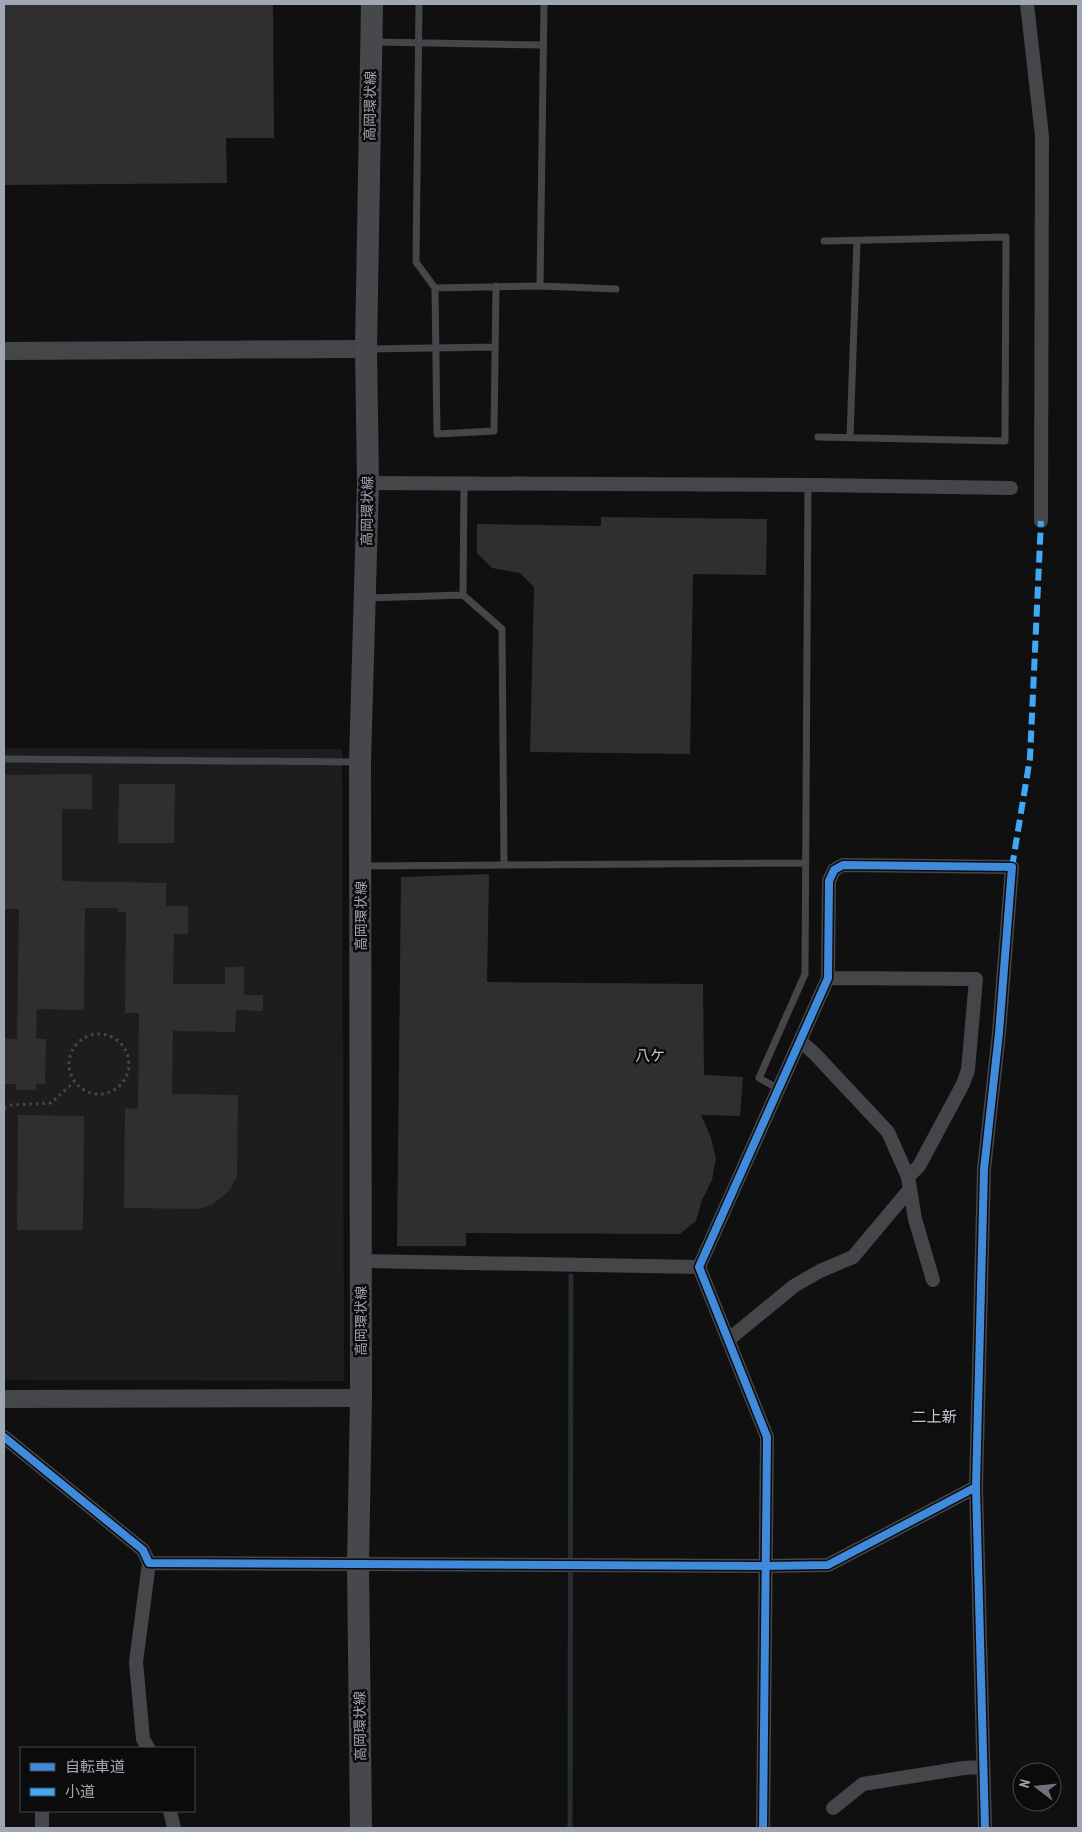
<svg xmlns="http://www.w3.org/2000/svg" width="1082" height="1832" viewBox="0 0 1082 1832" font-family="'PT Sans Narrow','Noto Sans JP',sans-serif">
<rect width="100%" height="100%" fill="#101011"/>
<path fill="#1d1d1f" d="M 4,748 L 342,749 L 344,1381 L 4,1380 Z"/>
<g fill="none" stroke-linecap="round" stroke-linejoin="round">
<path stroke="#262e34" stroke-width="5" d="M 570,1828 L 571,1276"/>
</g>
<path fill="#2f2f32" d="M 4,4 L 273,4 L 274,138 L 226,138 L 227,183 L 4,185 Z
M 601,517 L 767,519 L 766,575 L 693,574 L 690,754 L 530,752 L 534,587 L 520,573 L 492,568 L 477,553 L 477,524 L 601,526 Z
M 92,774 L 92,809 L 62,809 L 62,881 L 166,883 L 166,906 L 188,906 L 188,934 L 174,934 L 173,984 L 225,984 L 225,967 L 244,967 L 244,995 L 263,995 L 263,1011 L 236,1010 L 235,1032 L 173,1031 L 172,1094 L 238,1095 L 237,1177 L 229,1191 L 212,1205 L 197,1209 L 124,1208 L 125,1108 L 138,1109 L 139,1013 L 125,1013 L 126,912 L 118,912 L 118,908 L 85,908 L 84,1010 L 37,1009 L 36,1039 L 46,1039 L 45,1084 L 36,1084 L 36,1090 L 16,1090 L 16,1084 L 4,1084 L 4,1039 L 17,1039 L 19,909 L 4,909 L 4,775 Z
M 119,784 L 175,784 L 174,843 L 118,843 Z
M 489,874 L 487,982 L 703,984 L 704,1075 L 743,1077 L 740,1116 L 701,1115 L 710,1135 L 716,1158 L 712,1180 L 702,1200 L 696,1221 L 680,1234 L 466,1233 L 466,1246 L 397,1246 L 401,877 Z
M 18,1115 L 84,1116 L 83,1230 L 17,1230 Z"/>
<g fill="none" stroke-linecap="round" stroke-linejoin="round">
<path stroke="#46484c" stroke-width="3" stroke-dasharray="2.5 4" stroke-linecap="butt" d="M69 1064a30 30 0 1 1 60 0a30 30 0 1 1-60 0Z
M 4,1108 L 11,1105 L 51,1103 L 74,1082"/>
<path stroke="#45464a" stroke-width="7" d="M 419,4 L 416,262 L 435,288 L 437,434 L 494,431 L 496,286
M 375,42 L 542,45
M 540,286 L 544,4
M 435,288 L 540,286 L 616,289
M 369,349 L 495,347
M 818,437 L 1005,441 L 1006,237 L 824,241
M 850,437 L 857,241
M 464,484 L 463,595 L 502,629 L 504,865
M 368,598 L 463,595
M 4,759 L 358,762
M 364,866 L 806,863
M 779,1089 L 759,1078 L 805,974 L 808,485"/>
<path stroke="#45464a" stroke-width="14" d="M 1027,4 L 1042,136 L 1041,521
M 368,483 L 817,485 L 1011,488
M 828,978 L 976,979 L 968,1070 L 963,1084 L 919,1166 L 908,1177
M 800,1041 L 814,1053 L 888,1132 L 908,1177 L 915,1219 L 933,1280
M 362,1261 L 699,1267
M 728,1340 L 794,1286 L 820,1271 L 853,1257 L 910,1189
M 4,1437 L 143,1550 L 149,1563 L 765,1566 L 828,1565 L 976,1487
M 148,1748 L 143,1739 L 136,1662 L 149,1563
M 833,1808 L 863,1784 L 964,1768 L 983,1767
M 42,1811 L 42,1828
M 170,1811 L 174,1828
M 763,1828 L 767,1437 L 699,1267 L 828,978 L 829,881 L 834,870 L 843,865 L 1012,867 L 999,1033 L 984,1169 L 976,1487 L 985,1828"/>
<path stroke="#45464a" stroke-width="18" d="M 4,351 L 366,349
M 4,1399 L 361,1398"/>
<path stroke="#47484c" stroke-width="22" d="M 361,1828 L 358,1565 L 361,1398 L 360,762 L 368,483 L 366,349 L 372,4"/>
<path stroke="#3fa9f5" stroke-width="6" stroke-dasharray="12 6" stroke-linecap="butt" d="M 1012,867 L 1030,758 L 1041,521"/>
<g stroke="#0b0b0c" stroke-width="11">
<path id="cycleway" d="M 4,1437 L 143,1550 L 149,1563 L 765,1566 L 828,1565 L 976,1487
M 763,1828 L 767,1437 L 699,1267 L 828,978 L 829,881 L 834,870 L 843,865 L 1012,867 L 999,1033 L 984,1169 L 976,1487 L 985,1828"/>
</g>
<use href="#cycleway" stroke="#408adc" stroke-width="8"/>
</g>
<g text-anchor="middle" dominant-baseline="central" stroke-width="5" stroke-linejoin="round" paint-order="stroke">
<g font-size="14" fill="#a0a6b3" stroke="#0b0b0c">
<text transform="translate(370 106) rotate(-89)">高岡環状線</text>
<text transform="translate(367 511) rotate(-89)">高岡環状線</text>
<text transform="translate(361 916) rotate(-90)">高岡環状線</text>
<text transform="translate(361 1321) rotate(-90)">高岡環状線</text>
<text transform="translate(360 1726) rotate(-91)">高岡環状線</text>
</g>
<g font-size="15" fill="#c1c5cf" stroke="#0b0b0c">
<text x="650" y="1055">八ケ</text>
<text x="934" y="1416">二上新</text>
</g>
</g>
<rect width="1082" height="1832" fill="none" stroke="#a0a6b3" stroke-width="10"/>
<rect x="20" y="1747" width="175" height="65" fill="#0b0b0c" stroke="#47494f"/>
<rect x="30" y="1763" width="25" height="8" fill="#408adc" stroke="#47494f"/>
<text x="65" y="1772" font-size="15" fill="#a0a6b3">自転車道</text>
<rect x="30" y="1788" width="25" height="8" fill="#3fa9f5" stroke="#47494f"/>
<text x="65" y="1797" font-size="15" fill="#a0a6b3">小道</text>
<g transform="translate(1037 1787) rotate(286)"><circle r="24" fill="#0b0b0c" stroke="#47494f"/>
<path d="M0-4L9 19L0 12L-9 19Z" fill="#6e727a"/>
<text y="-8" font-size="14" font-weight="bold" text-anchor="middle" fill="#a0a6b3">N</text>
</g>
</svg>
